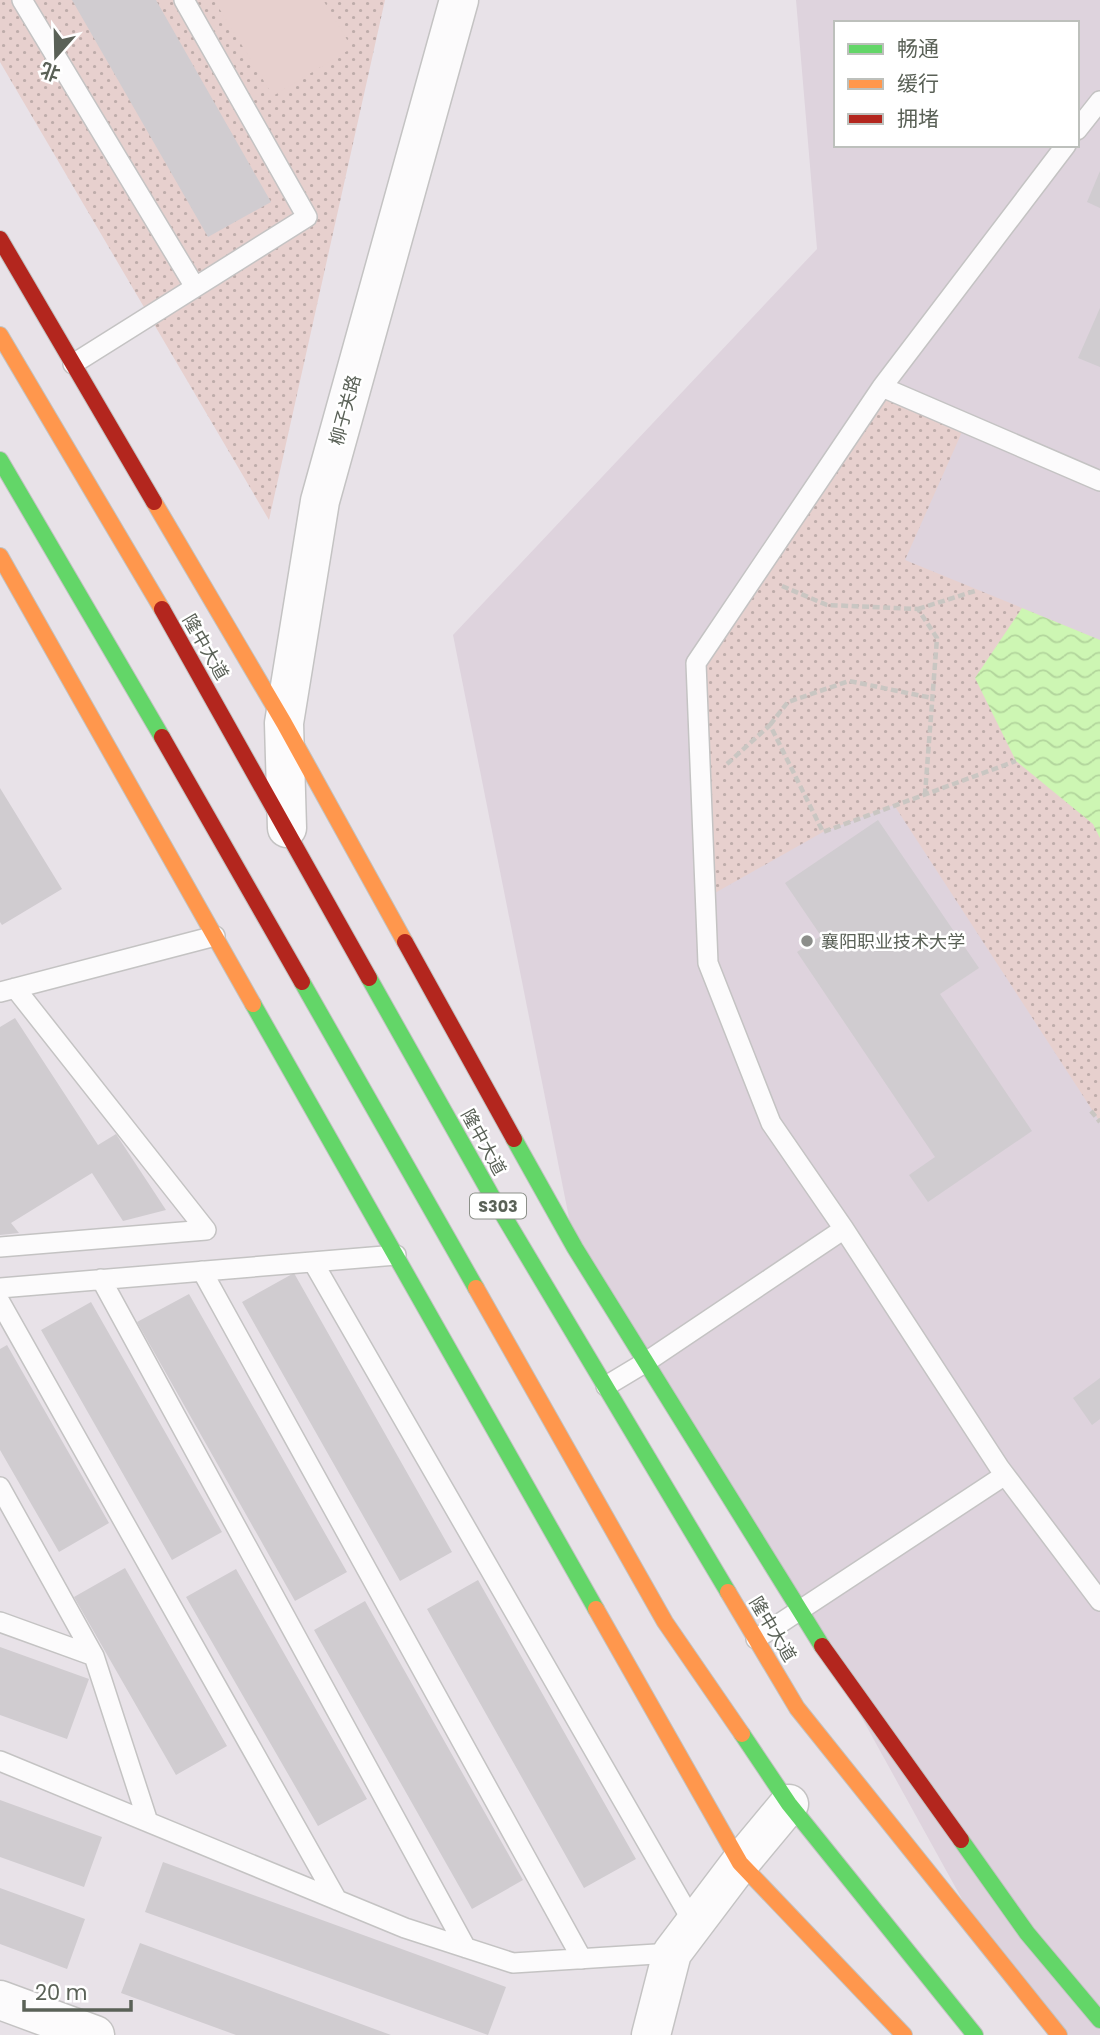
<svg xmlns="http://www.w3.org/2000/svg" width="1100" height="2035" viewBox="0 0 1100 2035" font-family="Poppins,'Noto Sans SC',sans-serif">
<defs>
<pattern id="grass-dots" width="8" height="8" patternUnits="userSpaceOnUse" patternTransform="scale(1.75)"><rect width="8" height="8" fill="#e7d0ce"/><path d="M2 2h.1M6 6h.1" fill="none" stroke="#beacaa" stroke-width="1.8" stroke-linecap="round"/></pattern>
<pattern id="water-waves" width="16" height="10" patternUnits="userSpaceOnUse" patternTransform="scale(1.75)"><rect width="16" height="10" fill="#cdf6b3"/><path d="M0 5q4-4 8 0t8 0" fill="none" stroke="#b2d59c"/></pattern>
</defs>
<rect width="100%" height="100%" fill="#e8e2e8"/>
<path fill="#ded3dd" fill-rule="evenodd" d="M 796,0 L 1100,0 L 1100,2035 L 1059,2035 L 989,1948 L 821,1644 L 575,1248 L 453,635 L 817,249 ZM 836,23 L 1077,23 L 1077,145 L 836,145 Z"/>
<path fill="url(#grass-dots)" d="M 0,0 L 385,0 L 269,520 L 0,62 Z
M 882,387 L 966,423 L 905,560 L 1100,640 L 1100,1122 L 894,805 L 823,832 L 706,898 L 696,663 Z"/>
<path fill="#e7d0ce" d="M 214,0 L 323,0 L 352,48 L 273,96 Z"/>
<path fill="url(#water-waves)" d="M 1022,608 L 1100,640 L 1100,838 L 1093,824 L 1016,761 L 975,678 Z"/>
<path fill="#d0ccd0" d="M 72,0 L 156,0 L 271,202 L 208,237 Z
M 1100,171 L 1100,208 L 1087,202 Z
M 1100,308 L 1100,367 L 1078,358 Z
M 0,788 L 62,889 L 2,925 L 0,922 Z
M 878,820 L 979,968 L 940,994 L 1032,1131 L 928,1202 L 909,1175 L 935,1157 L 797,952 L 821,936 L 785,883 Z
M 15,1018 L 98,1145 L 116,1134 L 166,1210 L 123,1221 L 92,1173 L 11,1223 L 19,1233 L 0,1235 L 0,1027 Z
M 294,1273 L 452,1552 L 400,1581 L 242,1302 Z
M 189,1294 L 347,1572 L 295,1601 L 137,1322 Z
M 91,1302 L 222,1532 L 172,1560 L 41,1330 Z
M 7,1345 L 109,1523 L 59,1552 L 0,1450 L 0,1349 Z
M 1100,1378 L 1100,1419 L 1092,1425 L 1073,1398 Z
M 125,1568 L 227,1746 L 176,1775 L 74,1597 Z
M 236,1569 L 367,1799 L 318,1826 L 186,1597 Z
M 478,1580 L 636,1859 L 584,1888 L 427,1609 Z
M 365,1601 L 523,1880 L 472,1909 L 314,1630 Z
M 0,1647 L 89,1679 L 67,1739 L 0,1715 Z
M 0,1800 L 102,1837 L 84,1887 L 0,1857 Z
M 163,1862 L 506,1987 L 488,2035 L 145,1912 Z
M 0,1888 L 85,1919 L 67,1969 L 0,1944 Z
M 140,1943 L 391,2035 L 236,2035 L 121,1993 Z"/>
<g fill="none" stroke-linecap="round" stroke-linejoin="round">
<g stroke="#c4c3c3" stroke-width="22">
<path id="lane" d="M 22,0 L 195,287
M 1077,130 L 1100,101
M 1066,145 L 882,387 L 696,663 L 708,963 L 771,1123 L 844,1229 L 999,1467 L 1100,1601
M 73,364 L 307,217 L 184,0
M 882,387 L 1100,481
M 0,992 L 215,936
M 0,1247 L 206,1230 L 15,988
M 313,1262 L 694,1924
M 202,1271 L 582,1959
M 101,1279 L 466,1948
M 0,1288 L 396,1255
M 0,1302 L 337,1900
M 606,1386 L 646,1362 L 844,1229
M 0,1487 L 94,1656 L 0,1622
M 756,1639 L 1005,1475
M 94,1656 L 148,1822
M 0,1761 L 405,1928 L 513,1963 L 672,1953"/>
</g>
<g stroke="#c4c3c3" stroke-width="41">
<path id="street" d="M 287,828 L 284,723 L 320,501 L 459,0
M 0,2000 L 95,2035
M 651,2035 L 672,1953 L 740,1863 L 789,1804"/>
</g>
<g stroke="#c2c3c2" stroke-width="18">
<path id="fast" d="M 0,460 L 162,737
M 369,978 L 490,1193 L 728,1592
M 302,982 L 476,1288
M 253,1004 L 596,1609
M 514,1139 L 575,1248 L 822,1646
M 742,1734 L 789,1804 L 975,2035
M 961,1840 L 1027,1933 L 1100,2020"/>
</g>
<g stroke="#c2c3c2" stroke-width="18">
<path id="slow" d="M 0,335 L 162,609
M 154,502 L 284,723 L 405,942
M 0,556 L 253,1004
M 476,1288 L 665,1622 L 742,1734
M 728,1592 L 797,1708 L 1059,2035
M 596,1609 L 740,1863 L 904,2035"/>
</g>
<g stroke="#c2c3c2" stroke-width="18">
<path id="jam" d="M 0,239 L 154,502
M 162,609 L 369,978
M 162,737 L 302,982
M 405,942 L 514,1139
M 822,1646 L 961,1840"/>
</g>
<path stroke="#c9c6c2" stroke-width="4.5" stroke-dasharray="7 3.5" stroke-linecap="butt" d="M 782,586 L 827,605 L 918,609 L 937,638 L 925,794
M 918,609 L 978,590
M 770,725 L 788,702 L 849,681 L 932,698
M 727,764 L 770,725 L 823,832 L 1016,761
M 1091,1111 L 1100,1122"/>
<use href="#lane" stroke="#fcfbfc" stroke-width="19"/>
<use href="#street" stroke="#fcfbfc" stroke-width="38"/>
<use href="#fast" stroke="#63d668" stroke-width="16"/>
<use href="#slow" stroke="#ff974d" stroke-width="16"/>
<use href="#jam" stroke="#b3261e" stroke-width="16"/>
</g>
<circle fill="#8c8e8a" stroke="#fff" stroke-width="2.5" cx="807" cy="941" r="7"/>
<g text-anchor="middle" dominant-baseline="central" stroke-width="5" stroke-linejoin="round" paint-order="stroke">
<rect fill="#fff" stroke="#8c9089" stroke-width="2" x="470" y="1193.5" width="56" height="25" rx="5"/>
<g font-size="16" font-weight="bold" fill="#5a6157">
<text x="498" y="1206">S303</text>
</g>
<g font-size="18" fill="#5a6157" stroke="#fff">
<text transform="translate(345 410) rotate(-75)">柳子关路</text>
<text transform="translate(206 647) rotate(60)">隆中大道</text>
<text transform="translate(484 1142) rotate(61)">隆中大道</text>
<text transform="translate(773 1629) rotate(59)">隆中大道</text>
</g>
<g font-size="18" fill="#5a6157" stroke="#fff" text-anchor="start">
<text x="821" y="941">襄阳职业技术大学</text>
</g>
</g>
<rect x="834" y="21" width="245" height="126" fill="#ffffff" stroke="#bdc0bc" stroke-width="2"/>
<rect x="848" y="44" width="35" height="10" fill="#63d668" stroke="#bdc0bc" stroke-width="2"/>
<text x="897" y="56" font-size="21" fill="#5a6157">畅通</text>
<rect x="848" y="79" width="35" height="10" fill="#ff974d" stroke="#bdc0bc" stroke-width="2"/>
<text x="897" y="91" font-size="21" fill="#5a6157">缓行</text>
<rect x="848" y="114" width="35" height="10" fill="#b3261e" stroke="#bdc0bc" stroke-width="2"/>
<text x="897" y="126" font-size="21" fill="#5a6157">拥堵</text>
<g transform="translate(56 56) rotate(200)" stroke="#ffffff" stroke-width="5" paint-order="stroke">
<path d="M0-5L12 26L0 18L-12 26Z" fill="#5a6157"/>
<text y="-10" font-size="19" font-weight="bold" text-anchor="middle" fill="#5a6157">北</text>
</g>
<path d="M24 2000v10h107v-10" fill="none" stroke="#5a6157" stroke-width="3.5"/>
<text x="35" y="2000" font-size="21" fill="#5a6157" stroke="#ffffff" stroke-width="5" paint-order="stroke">20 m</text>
</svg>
